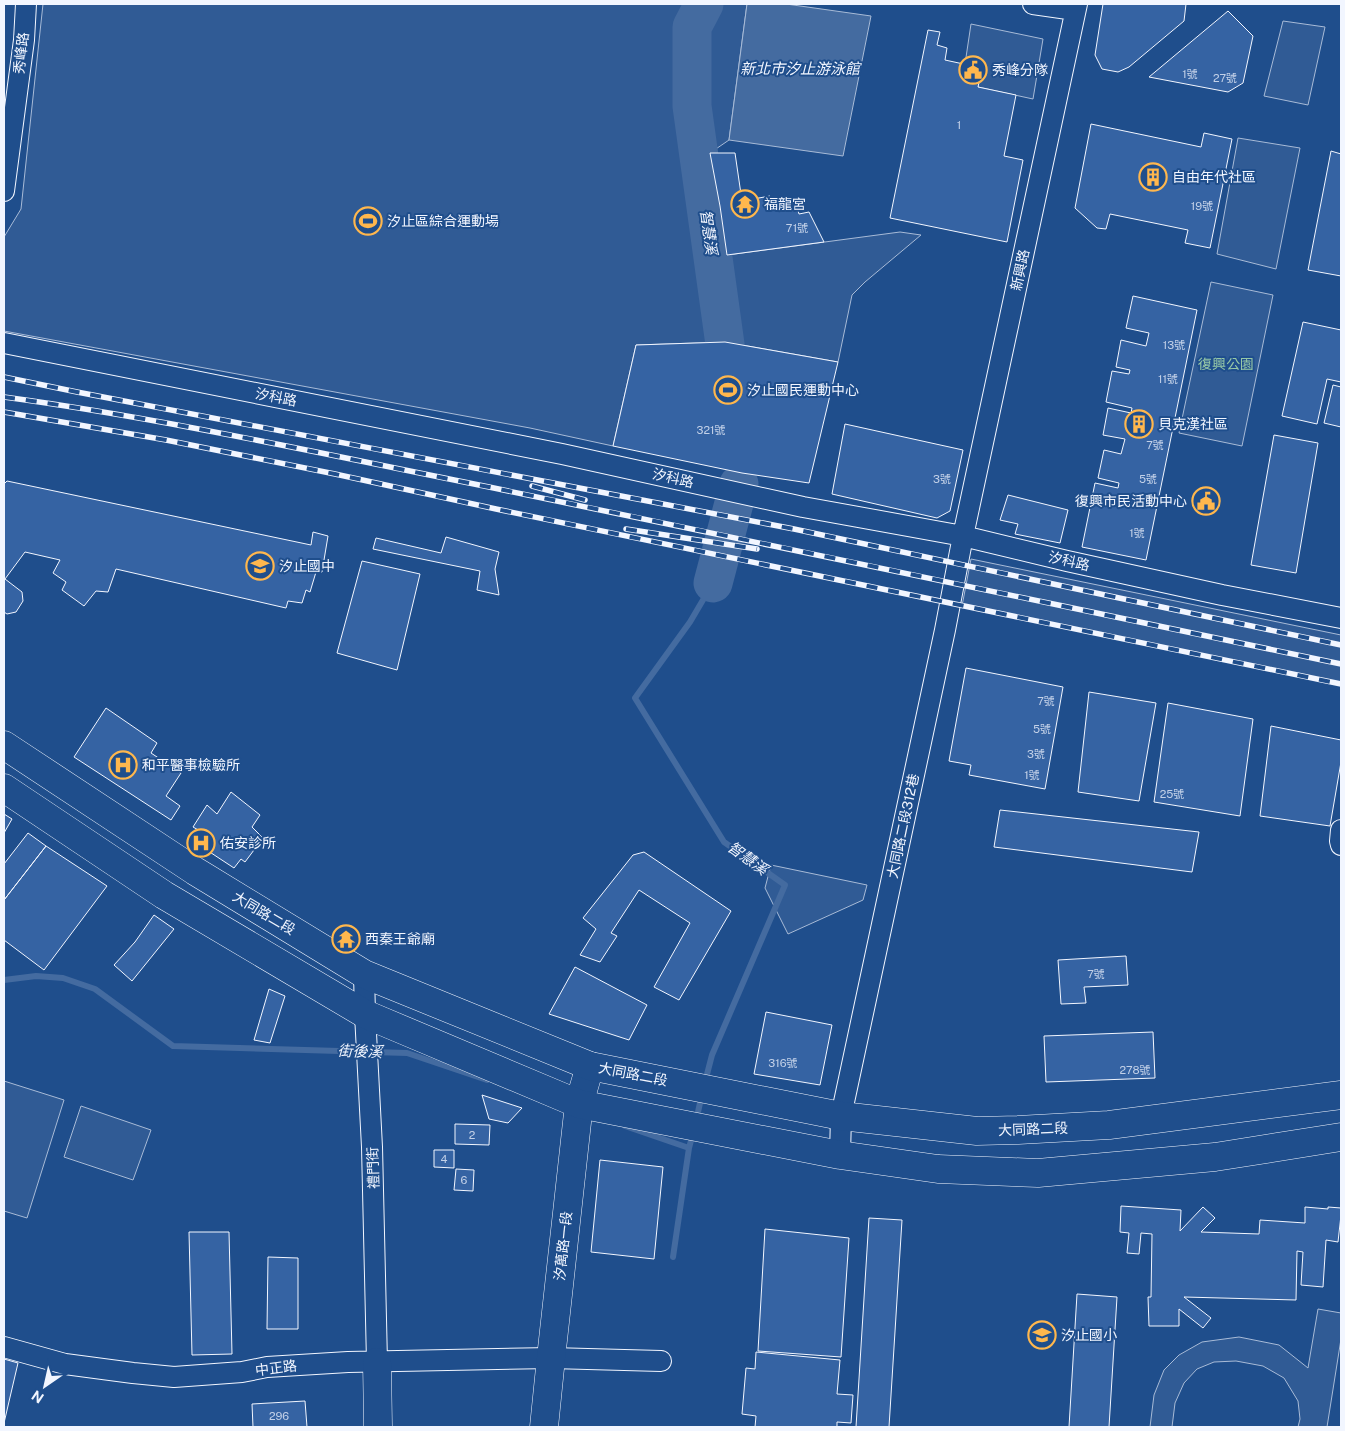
<svg xmlns="http://www.w3.org/2000/svg" width="1345" height="1431" viewBox="0 0 1345 1431" font-family="'Public Sans','Noto Sans TC',sans-serif">
<rect width="100%" height="100%" fill="#1f4e8c"/>
<path fill="#305b95" stroke="#a8bbd7" d="M 43,4 L 747,4 L 729,140 L 710,153 L 727,255 L 900,232 L 921,235 L 865,282 L 852,295 L 838,362 L 725,342 L 636,345 L 613,446 L 530,428 L 4,331 L 4,237 L 21,209 Z
M 1283,21 L 1325,27 L 1308,105 L 1264,96 Z
M 971,24 L 1043,39 L 1033,99 L 978,87 L 982,68 L 965,64 Z
M 1238,138 L 1300,148 L 1276,269 L 1217,254 Z
M 1211,282 L 1273,295 L 1242,446 L 1179,433 Z
M 971,559 L 1341,635 L 1341,684 L 962,606 Z
M 771,865 L 867,885 L 863,900 L 788,934 L 765,888 Z
M 4,1081 L 64,1100 L 27,1218 L 4,1211 Z
M 81,1106 L 151,1130 L 133,1180 L 64,1157 Z
M 1318,1309 L 1341,1313 L 1341,1339 L 1327,1427 L 1298,1427 L 1300,1419 L 1298,1401 L 1284,1378 L 1263,1366 L 1236,1361 L 1214,1362 L 1197,1369 L 1184,1383 L 1175,1403 L 1172,1427 L 1150,1427 L 1154,1395 L 1164,1370 L 1179,1355 L 1202,1342 L 1239,1337 L 1279,1345 L 1308,1368 Z"/>
<path fill="#446ba0" stroke="#a8bbd7" d="M 747,4 L 786,4 L 871,16 L 843,156 L 729,140 Z"/>
<g fill="none" stroke-linecap="round" stroke-linejoin="round">
<path stroke="#446ba0" stroke-width="6" d="M 4,980 L 36,976 L 63,978 L 95,989 L 173,1046 L 407,1053 L 487,1080
M 705,1082 L 712,1055 L 785,885 L 724,842 L 635,698 L 690,622 L 713,583
M 696,1121 L 702,1094
M 625,1126 L 689,1148
M 673,1257 L 689,1148 L 693,1133"/>
<path stroke="#446ba0" stroke-width="39" d="M 704,4 L 692,27 L 692,106 L 732,395
M 713,583 L 739,484"/>
</g>
<path fill="#3563a3" stroke="#f2f6ff" d="M 1103,4 L 1186,4 L 1184,21 L 1129,67 L 1118,72 L 1102,69 L 1095,55 Z
M 1228,11 L 1253,36 L 1243,83 L 1228,92 L 1149,77 Z
M 928,30 L 940,32 L 937,45 L 947,48 L 945,60 L 982,68 L 978,87 L 1016,95 L 1004,156 L 1023,160 L 1007,242 L 890,218 Z
M 1091,124 L 1201,147 L 1204,133 L 1232,139 L 1210,248 L 1185,243 L 1188,230 L 1110,214 L 1106,229 L 1097,228 L 1075,208 Z
M 1331,151 L 1341,154 L 1341,276 L 1308,270 Z
M 710,153 L 735,153 L 742,201 L 770,196 L 771,207 L 796,203 L 799,214 L 809,212 L 824,242 L 727,255 L 720,206 Z
M 1133,296 L 1197,310 L 1146,560 L 1082,547 L 1095,483 L 1118,488 L 1119,483 L 1098,478 L 1104,450 L 1121,454 L 1125,439 L 1103,435 L 1108,408 L 1131,413 L 1132,408 L 1106,402 L 1112,371 L 1129,374 L 1130,370 L 1116,367 L 1121,340 L 1146,346 L 1149,333 L 1126,328 Z
M 1303,322 L 1341,330 L 1341,382 L 1327,379 L 1317,424 L 1282,416 Z
M 725,342 L 838,362 L 809,483 L 742,473 L 613,446 L 636,345 Z
M 1333,385 L 1341,387 L 1341,427 L 1324,423 Z
M 845,424 L 963,450 L 950,511 L 937,518 L 832,494 Z
M 1274,435 L 1318,443 L 1296,573 L 1251,565 Z
M 7,481 L 311,545 L 313,532 L 328,536 L 322,572 L 316,572 L 310,592 L 306,590 L 302,603 L 288,601 L 286,608 L 116,569 L 108,592 L 96,591 L 84,606 L 62,590 L 66,582 L 53,573 L 60,560 L 25,552 L 5,579 L 22,592 L 23,601 L 16,612 L 7,614 L 4,612 L 4,484 Z
M 1008,495 L 1068,510 L 1060,543 L 1015,534 L 1018,524 L 1000,520 Z
M 446,537 L 499,552 L 495,569 L 499,595 L 477,590 L 480,571 L 373,549 L 376,538 L 441,553 Z
M 362,561 L 420,574 L 397,670 L 337,653 Z
M 966,668 L 1063,687 L 1045,789 L 969,775 L 971,765 L 949,761 Z
M 1089,692 L 1156,703 L 1139,801 L 1078,792 Z
M 1168,703 L 1253,719 L 1240,816 L 1154,802 Z
M 106,708 L 157,743 L 151,753 L 181,773 L 166,796 L 180,806 L 171,820 L 74,757 Z
M 1271,726 L 1341,740 L 1341,762 L 1330,826 L 1260,816 Z
M 231,792 L 260,815 L 252,827 L 263,838 L 245,862 L 241,859 L 234,868 L 193,841 L 200,831 L 193,827 L 207,805 L 217,814 Z
M 1000,810 L 1199,832 L 1192,872 L 994,847 Z
M 4,814 L 12,819 L 4,833 Z
M 28,833 L 46,846 L 4,900 L 4,864 Z
M 46,846 L 107,886 L 44,970 L 4,940 L 4,900 Z
M 644,852 L 731,911 L 679,1000 L 654,987 L 690,923 L 639,890 L 611,933 L 617,936 L 600,962 L 580,955 L 596,929 L 583,918 L 633,855 Z
M 154,915 L 174,929 L 132,981 L 114,965 L 135,942 Z
M 1126,956 L 1128,985 L 1084,987 L 1086,1003 L 1061,1004 L 1058,960 Z
M 575,967 L 647,1005 L 629,1040 L 549,1014 Z
M 269,989 L 285,996 L 270,1043 L 254,1040 Z
M 766,1012 L 832,1025 L 820,1085 L 754,1074 Z
M 1153,1032 L 1155,1078 L 1046,1082 L 1044,1036 Z
M 482,1095 L 522,1108 L 508,1123 L 489,1119 Z
M 455,1124 L 490,1125 L 489,1145 L 455,1144 Z
M 434,1150 L 454,1150 L 454,1168 L 434,1167 Z
M 600,1160 L 663,1167 L 654,1259 L 591,1252 Z
M 456,1169 L 474,1170 L 473,1191 L 454,1190 Z
M 1121,1206 L 1181,1210 L 1180,1231 L 1203,1207 L 1215,1218 L 1201,1232 L 1259,1234 L 1260,1220 L 1305,1223 L 1305,1207 L 1328,1209 L 1328,1207 L 1341,1208 L 1341,1215 L 1338,1242 L 1326,1240 L 1323,1287 L 1301,1285 L 1303,1252 L 1297,1251 L 1296,1300 L 1184,1297 L 1211,1318 L 1203,1328 L 1179,1309 L 1179,1326 L 1149,1326 L 1148,1297 L 1151,1297 L 1152,1234 L 1141,1233 L 1139,1254 L 1127,1253 L 1129,1233 L 1120,1232 Z
M 869,1218 L 902,1220 L 889,1427 L 856,1427 Z
M 765,1229 L 849,1238 L 841,1357 L 758,1351 Z
M 189,1232 L 229,1232 L 232,1354 L 192,1355 Z
M 268,1257 L 298,1258 L 298,1329 L 267,1329 Z
M 1077,1294 L 1117,1297 L 1109,1427 L 1069,1427 Z
M 756,1352 L 840,1360 L 837,1394 L 853,1395 L 851,1423 L 837,1422 L 837,1427 L 755,1427 L 756,1416 L 742,1414 L 746,1368 L 755,1369 Z
M 4,1359 L 18,1363 L 4,1423 Z
M 305,1401 L 307,1427 L 253,1427 L 252,1404 Z"/>
<g fill="none" stroke-linecap="round" stroke-linejoin="round">
<g stroke="#f2f6ff" stroke-width="22">
<path id="street" d="M 1033,4 L 1075,10
M 4,191 L 24,40 L 26,4
M 4,343 L 562,454 L 803,507 L 963,536 L 1067,561 L 1222,595 L 1341,618
M 1341,830 L 1340,841 L 1341,845
M 364,974 L 365,1014 L 372,1147 L 377,1362
M 840,1155 L 841,1116 L 945,630 L 963,536 L 1077,4
M 4,1347 L 65,1364 L 133,1373 L 174,1377 L 242,1372 L 267,1367 L 348,1362 L 551,1358 L 661,1361"/>
</g>
<g stroke="#f2f6ff" stroke-width="29">
<path id="secondary" d="M 544,1427 L 551,1358 L 579,1104 L 590,1066"/>
</g>
<g stroke="#f2f6ff" stroke-width="29">
<path id="primary" d="M 4,745 L 195,871 L 364,974 L 590,1066 L 841,1116 L 977,1131 L 1018,1130 L 1109,1125 L 1341,1095
M 4,788 L 164,895 L 365,1014 L 579,1104 L 840,1155 L 938,1169 L 1038,1173 L 1215,1157 L 1341,1137"/>
</g>
<g stroke="#f2f6ff" stroke-width="29">
<path id="highway" d="M 377,1362 L 378,1427"/>
</g>
<use href="#street" stroke="#1f4e8c" stroke-width="20"/>
<use href="#secondary" stroke="#1f4e8c" stroke-width="28"/>
<use href="#primary" stroke="#1f4e8c" stroke-width="28"/>
<use href="#highway" stroke="#1f4e8c" stroke-width="28"/>
<g stroke="#f2f6ff" stroke-width="5.5">
<path id="rail" d="M 4,377 L 77,392 L 794,529 L 1341,645
M 4,397 C 167,419 328,455 489,487 C 773,545 1057,605 1341,664
M 4,412 L 166,440 L 335,474 L 496,509 L 1341,684
M 532,486 L 585,500
M 626,529 L 757,549"/>
</g>
<use href="#rail" stroke="#1f4e8c" stroke-width="4" stroke-dasharray="11" stroke-linecap="butt"/>
</g>
<defs>
<g id="civic-ring" transform="scale(1.4375)"><circle r="9.5" fill="#1f4e8c" stroke="#ffb74d" stroke-width="1.5"/><path d="M-.6-6.5H3V-4.5H.6V-3L4-1V1h2V6H-6V1h2V-1L-.6-3ZM-1.2 2.5V6h2.4V2.5Z" fill="#ffb74d"/></g>
<g id="building-ring" transform="scale(1.4375)"><circle r="9.5" fill="#1f4e8c" stroke="#ffb74d" stroke-width="1.5"/><path d="M-4-6H4V6H1V3H-1V6H-4ZM-2.5-4.3h1.7v1.8h-1.7ZM.8-4.3h1.7v1.8H.8ZM-2.5-1h1.7V.8h-1.7ZM.8-1h1.7V.8H.8Z" fill="#ffb74d"/></g>
<g id="temple-ring" transform="scale(1.4375)"><circle r="9.5" fill="#1f4e8c" stroke="#ffb74d" stroke-width="1.5"/><path d="M0-6L5-2H3V0L6.5 2.5H4V6H1.5V3h-3V6H-4V2.5H-6.5L-3 0V-2H-5Z" fill="#ffb74d"/></g>
<g id="stadium-ring" transform="scale(1.4375)"><circle r="9.5" fill="#1f4e8c" stroke="#ffb74d" stroke-width="1.5"/><path d="M0-5a6.5 5 0 1 0 0 10a6.5 5 0 1 0 0-10ZM-3.5-1.8h7v3.6h-7Z" fill="#ffb74d"/></g>
<g id="school-ring" transform="scale(1.4375)"><circle r="9.5" fill="#1f4e8c" stroke="#ffb74d" stroke-width="1.5"/><path d="M0-5L7-2L0 1L-7-2ZM-4 1L0 2.5L4 1V4Q0 6-4 4Z" fill="#ffb74d"/></g>
<g id="hospital-ring" transform="scale(1.4375)"><circle r="9.5" fill="#1f4e8c" stroke="#ffb74d" stroke-width="1.5"/><path d="M-5-5h3v3.5h4V-5h3V5h-3V1.5h-4V5h-3Z" fill="#ffb74d"/></g>
</defs>
<g fill-rule="evenodd">
<use href="#civic-ring" x="973" y="70"/>
<use href="#building-ring" x="1153" y="177"/>
<use href="#temple-ring" x="745" y="204"/>
<use href="#stadium-ring" x="368" y="221"/>
<use href="#stadium-ring" x="728" y="390"/>
<use href="#building-ring" x="1139" y="424"/>
<use href="#civic-ring" x="1206" y="501"/>
<use href="#school-ring" x="260" y="566"/>
<use href="#hospital-ring" x="123" y="765"/>
<use href="#hospital-ring" x="201" y="843"/>
<use href="#temple-ring" x="346" y="939"/>
<use href="#school-ring" x="1042" y="1335"/>
</g>
<g text-anchor="middle" dominant-baseline="central" stroke-width="4" stroke-linejoin="round" paint-order="stroke">
<g font-size="11" fill="#c3d1e8">
<text x="1190" y="74">1號</text>
<text x="1225" y="78">27號</text>
<text x="959" y="125">1</text>
<text x="1202" y="206">19號</text>
<text x="797" y="228">71號</text>
<text x="1174" y="345">13號</text>
<text x="1168" y="379">11號</text>
<text x="711" y="430">321號</text>
<text x="1155" y="445">7號</text>
<text x="942" y="479">3號</text>
<text x="1148" y="479">5號</text>
<text x="1137" y="533">1號</text>
<text x="1046" y="701">7號</text>
<text x="1042" y="729">5號</text>
<text x="1036" y="754">3號</text>
<text x="1032" y="775">1號</text>
<text x="1172" y="794">25號</text>
<text x="1096" y="974">7號</text>
<text x="783" y="1063">316號</text>
<text x="1135" y="1070">278號</text>
<text x="472" y="1135">2</text>
<text x="444" y="1159">4</text>
<text x="464" y="1180">6</text>
<text x="279" y="1416">296</text>
</g>
<g font-size="14" fill="#f2f6ff" stroke="#1f4e8c">
<text transform="translate(21 53) rotate(-83)">秀峰路</text>
<text transform="translate(1020 270) rotate(-78)">新興路</text>
<text transform="translate(276 397) rotate(11)">汐科路</text>
<text transform="translate(673 478) rotate(13)">汐科路</text>
<text transform="translate(1069 561) rotate(13)">汐科路</text>
<text transform="translate(903 826) rotate(-78)">大同路二段312巷</text>
<text transform="translate(264 913) rotate(31)">大同路二段</text>
<text transform="translate(633 1074) rotate(11)">大同路二段</text>
<text transform="translate(1033 1129) rotate(-2)">大同路二段</text>
<text transform="translate(373 1168) rotate(-92)">禮門街</text>
<text transform="translate(563 1246) rotate(-84)">汐萬路一段</text>
<text transform="translate(276 1368) rotate(-7)">中正路</text>
</g>
<g font-size="14" fill="#f2f6ff" stroke="#1f4e8c" text-anchor="start">
<text x="992" y="70">秀峰分隊</text>
<text x="1172" y="177">自由年代社區</text>
<text x="764" y="204">福龍宮</text>
<text x="387" y="221">汐止區綜合運動場</text>
<text x="747" y="390">汐止國民運動中心</text>
<text x="1158" y="424">貝克漢社區</text>
<text x="1187" y="501" text-anchor="end">復興市民活動中心</text>
<text x="279" y="566">汐止國中</text>
<text x="142" y="765">和平醫事檢驗所</text>
<text x="220" y="843">佑安診所</text>
<text x="365" y="939">西秦王爺廟</text>
<text x="1061" y="1335">汐止國小</text>
</g>
<g font-size="14" fill="#97c8a6" stroke="#1f4e8c">
<text x="1226" y="364">復興公園</text>
</g>
<g font-size="15" font-style="italic" fill="#f2f6ff" stroke="#1f4e8c">
<text x="800" y="68">新北市汐止游泳館</text>
<text transform="translate(709 232) rotate(82)">智慧溪</text>
<text transform="translate(748 858) rotate(36)">智慧溪</text>
<text transform="translate(360 1051) rotate(2)">街後溪</text>
</g>
</g>
<rect width="1345" height="1431" fill="none" stroke="#f2f6ff" stroke-width="10"/>
<g transform="translate(45 1386) rotate(214)" stroke="#1f4e8c" stroke-width="4" paint-order="stroke">
<path d="M0-4L9 19L0 12L-9 19Z" fill="#f2f6ff"/>
<text y="-8" font-size="14" font-weight="bold" text-anchor="middle" fill="#f2f6ff">N</text>
</g>
</svg>
